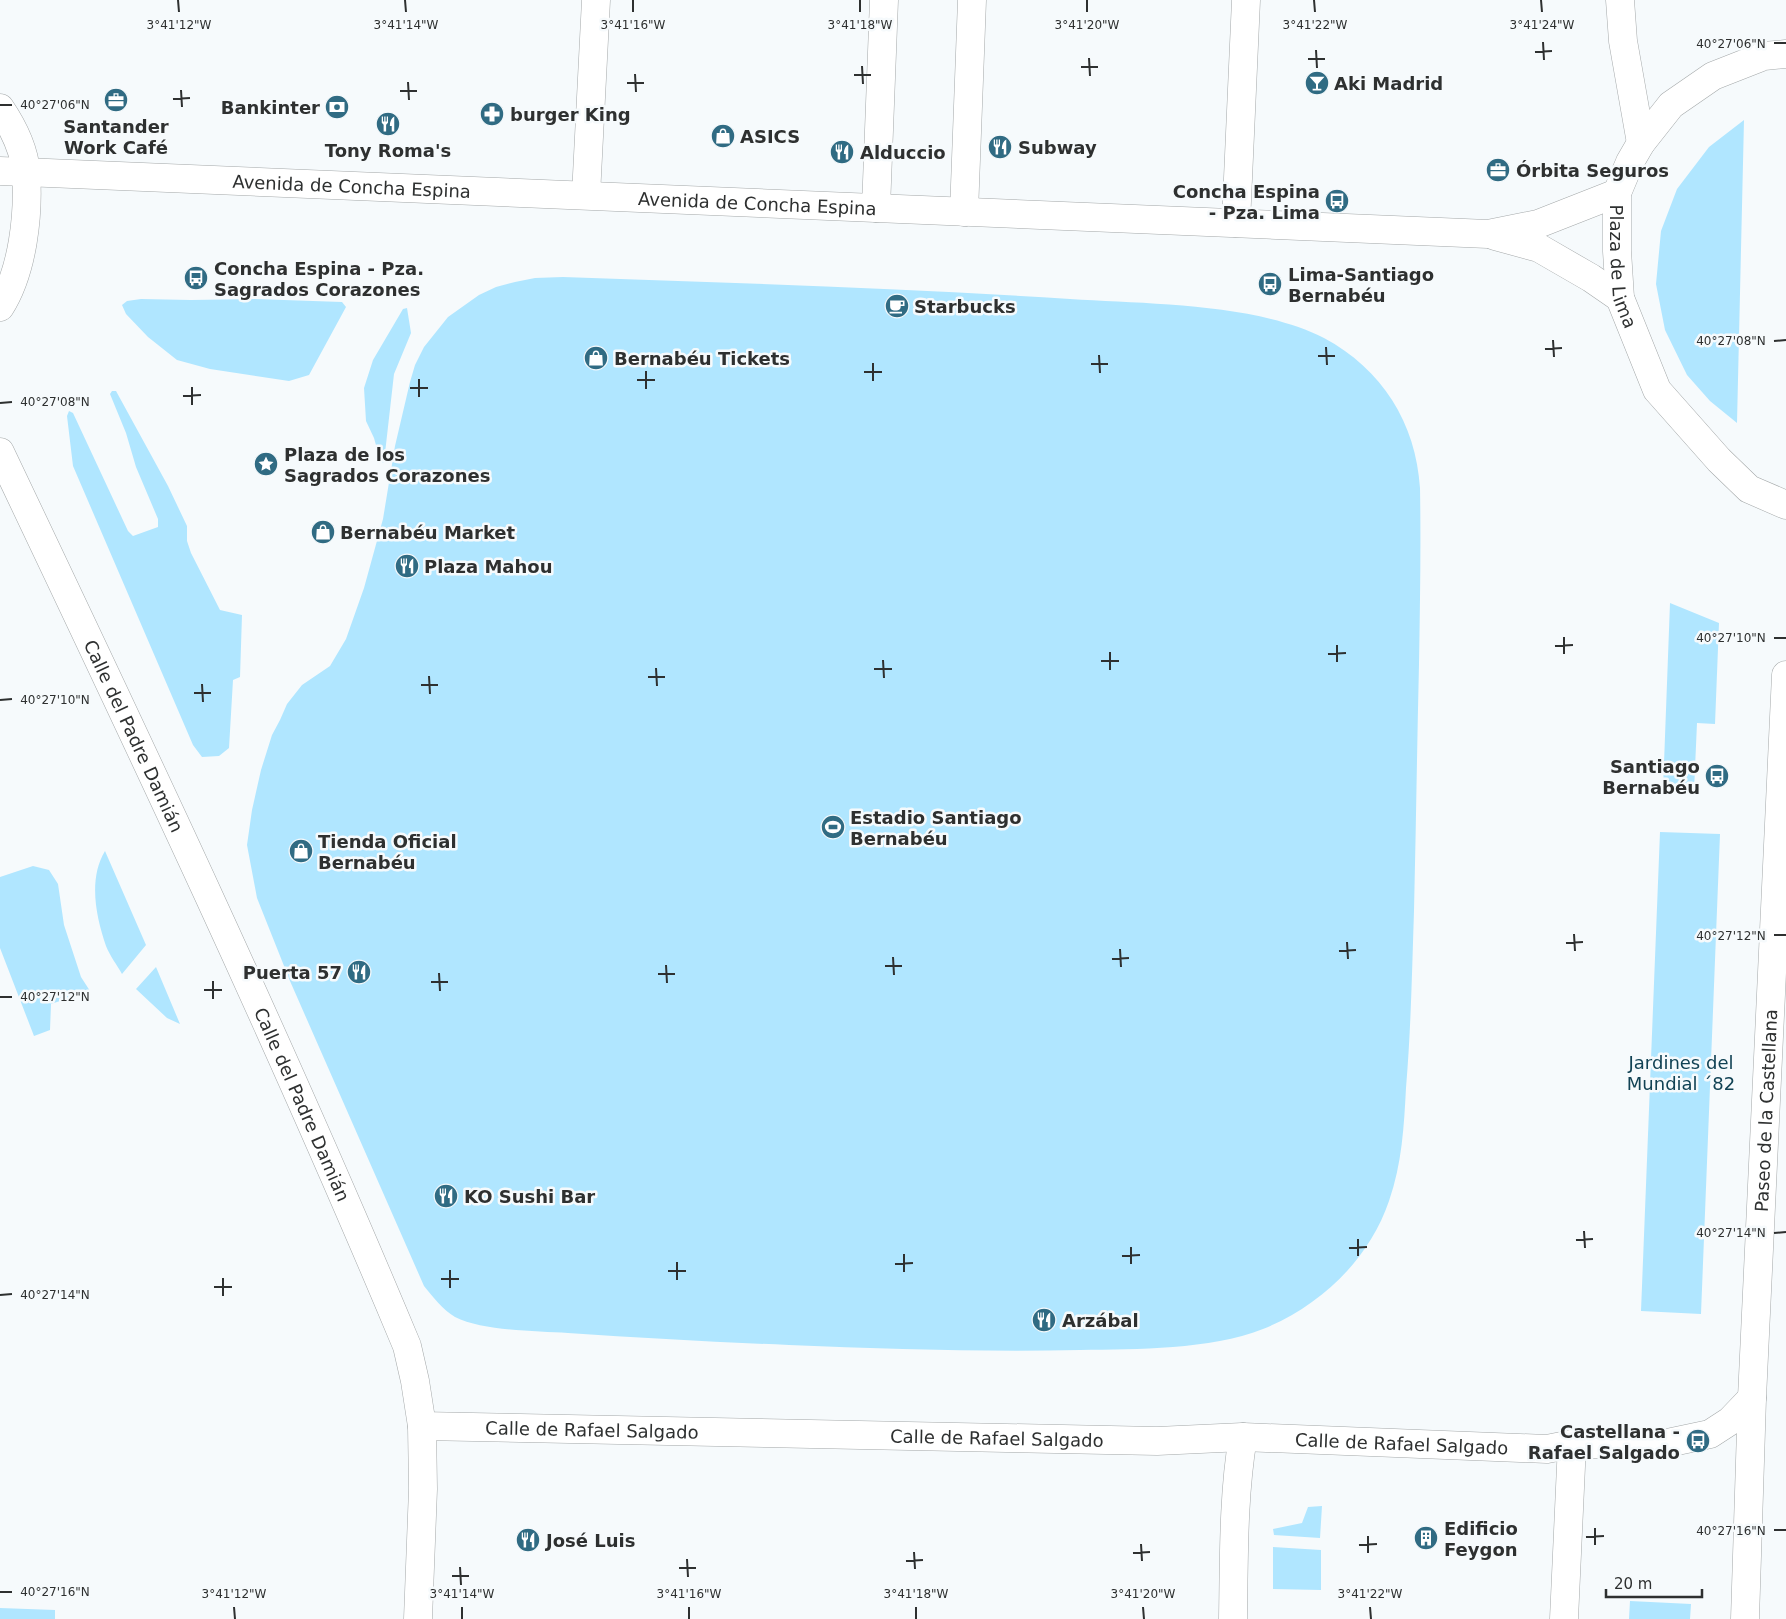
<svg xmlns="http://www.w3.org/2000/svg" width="1786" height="1619" viewBox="0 0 1786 1619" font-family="'DejaVu Sans',sans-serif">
<rect width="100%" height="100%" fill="#f6fafc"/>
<path fill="#b0e6ff" d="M 1744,120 L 1737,423 L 1710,401 L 1687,375 L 1665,330 L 1656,284 L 1661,231 L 1677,189 L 1709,147 Z
M 563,277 C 732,283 901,288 1070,299 C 1147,304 1256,303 1324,338 C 1382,369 1416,423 1420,488 C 1421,547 1420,605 1419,664 C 1417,747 1416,829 1414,911 C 1412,970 1411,1029 1406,1088 C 1404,1126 1402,1164 1389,1201 C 1369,1260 1320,1306 1263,1329 C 1209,1350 1138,1349 1080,1350 C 983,1352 886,1349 789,1345 C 715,1342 642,1338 568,1333 C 536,1331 483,1331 455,1317 C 443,1310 433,1297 424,1286 L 290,981 L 257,898 L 247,845 L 252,810 L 261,770 L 272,735 L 280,720 L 287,704 L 302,685 L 330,666 L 346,639 L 364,588 L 383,519 L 395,446 L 410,382 L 415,365 L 424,347 L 448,317 L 479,295 L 496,287 L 515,282 L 535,278 Z
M 141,299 L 191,300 L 255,299 L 342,302 L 346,307 L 309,375 L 289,381 L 210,369 L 177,360 L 148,337 L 126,314 L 122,305 L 127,301 Z
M 407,308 L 411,333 L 394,374 L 384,462 L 381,463 L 374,438 L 366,421 L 364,388 L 373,360 L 403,309 Z
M 112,391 L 116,391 L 168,486 L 187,526 L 187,541 L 191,553 L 220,610 L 242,615 L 240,677 L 233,680 L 229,748 L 219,756 L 202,757 L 193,745 L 73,466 L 67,416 L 69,411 L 73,413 L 128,531 L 133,536 L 158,527 L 158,519 L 136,467 L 126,433 L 110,394 Z
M 1670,603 L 1719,623 L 1715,724 L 1697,723 L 1694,791 L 1663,790 Z
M 1660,832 L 1720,834 L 1701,1314 L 1641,1311 Z
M 105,851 L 146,945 L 122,974 C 117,965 110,956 106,946 C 96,917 88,879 105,851 Z
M 33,866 L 49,870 L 58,884 L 64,925 L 81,977 L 90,991 L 51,1004 L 50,1030 L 34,1036 L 0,948 L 0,877 Z
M 156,967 L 180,1024 L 167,1018 L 136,989 Z
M 1322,1506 L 1320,1538 L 1274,1535 L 1273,1529 L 1302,1523 L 1308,1507 Z
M 1273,1547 L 1321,1550 L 1321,1590 L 1273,1589 Z
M 1630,1601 L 1691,1604 L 1690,1619 L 1629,1619 Z
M 0,1608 L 55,1610 L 55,1619 L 0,1619 Z"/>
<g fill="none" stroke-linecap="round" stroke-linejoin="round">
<g stroke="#a4a8a9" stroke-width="29">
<g id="street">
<path d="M 1620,0 L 1623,41 L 1641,143"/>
<path d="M 586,195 L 596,0"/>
<path d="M 876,208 L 884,0"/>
<path d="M 964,212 L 972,0"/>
<path d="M 1236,223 L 1246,0"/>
<path id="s1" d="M 422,1426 L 1157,1441 L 1243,1437 L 1547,1449 L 1572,1444 L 1658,1445 L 1710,1434 L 1730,1421 L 1752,1398"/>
<path d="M 1233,1619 C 1234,1560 1233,1495 1243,1437"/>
<path d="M 1564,1619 L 1572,1444"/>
</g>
</g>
<g stroke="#a4a8a9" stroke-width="29">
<g id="secondary">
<path id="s2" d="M 1786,54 L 1764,56 L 1713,76 L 1671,105 L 1641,143 L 1630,162 L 1617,193 L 1617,251 L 1620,298 L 1657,390 L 1719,460 L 1749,489 L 1786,505"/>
<path d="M 0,108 C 13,127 24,149 26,172 C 29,214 23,271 0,307"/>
<path id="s3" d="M 0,171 L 1488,234 L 1538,224 L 1617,193"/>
<path d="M 1495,236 L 1539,248 L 1591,278 L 1620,298"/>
<path id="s4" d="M 0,452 C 141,748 281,1044 407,1346 L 415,1381 L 422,1426 L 423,1489 L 418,1619"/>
</g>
</g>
<g stroke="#a4a8a9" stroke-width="29">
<g id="highway">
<path id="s5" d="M 1745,1619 L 1752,1398 L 1786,675"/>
</g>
</g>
<use href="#street" stroke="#fff" stroke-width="28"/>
<use href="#secondary" stroke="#fff" stroke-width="28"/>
<use href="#highway" stroke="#fff" stroke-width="28"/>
</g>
<path fill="none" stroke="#2e3030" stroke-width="2" d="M 178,0 L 179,12M 405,0 L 406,12M 633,0 L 633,12M 860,0 L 860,12M 1087,0 L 1087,12M 1314,0 L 1315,12M 1541,0 L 1542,12M 1543,42 L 1544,60M 1774,43 L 1786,43M 1316,50 L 1317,68M 1535,52 L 1552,51M 1089,58 L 1090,76M 1308,59 L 1325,59M 862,66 L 863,84M 1081,67 L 1098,67M 635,74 L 636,92M 854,75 L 871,75M 408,82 L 409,100M 627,83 L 644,83M 181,90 L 182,107M 400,91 L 417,91M 173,99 L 190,98M 0,105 L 12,105M 1553,340 L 1554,357M 1774,341 L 1786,340M 1326,347 L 1327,365M 1545,349 L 1562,348M 1099,355 L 1100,373M 1318,356 L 1335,356M 873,363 L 873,381M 1091,364 L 1108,364M 646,371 L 646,389M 864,372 L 882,372M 419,379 L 419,397M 637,380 L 655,380M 192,387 L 192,405M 410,388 L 428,388M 183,396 L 201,395M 0,403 L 12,402M 1564,637 L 1564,654M 1774,638 L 1786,638M 1337,645 L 1337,662M 1555,646 L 1573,645M 1110,652 L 1110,670M 1328,654 L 1346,653M 883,660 L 884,678M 1101,661 L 1119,661M 656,668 L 657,686M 874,669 L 892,669M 429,676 L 430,694M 648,677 L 665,677M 202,684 L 203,702M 421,685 L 438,685M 194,693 L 211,693M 0,700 L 12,699M 1574,934 L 1575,951M 1774,935 L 1786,935M 1347,942 L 1348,959M 1566,943 L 1583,942M 1120,949 L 1121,967M 1339,951 L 1356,950M 893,957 L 894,975M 1112,959 L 1129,958M 666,965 L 667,983M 885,966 L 902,966M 439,973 L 440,991M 658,974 L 675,974M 213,981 L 213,999M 431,982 L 448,982M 204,990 L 222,990M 0,997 L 12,997M 1584,1231 L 1585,1248M 1774,1233 L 1786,1232M 1358,1239 L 1358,1256M 1576,1240 L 1593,1239M 1131,1247 L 1131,1264M 1349,1248 L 1367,1247M 904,1254 L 904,1272M 1122,1256 L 1140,1255M 677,1262 L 677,1280M 895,1264 L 913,1263M 450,1270 L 450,1288M 668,1271 L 686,1271M 223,1278 L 223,1296M 441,1279 L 459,1279M 214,1287 L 232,1287M 0,1295 L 12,1294M 1595,1528 L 1595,1545M 1774,1530 L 1786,1530M 1368,1536 L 1368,1553M 1586,1537 L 1604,1536M 1141,1544 L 1142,1561M 1359,1545 L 1377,1544M 914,1552 L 915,1569M 1133,1553 L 1150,1552M 687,1559 L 688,1577M 906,1561 L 923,1560M 460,1567 L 461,1585M 679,1568 L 696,1568M 452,1576 L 469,1576M 0,1592 L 12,1592M 234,1607 L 235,1619M 462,1607 L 462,1619M 689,1607 L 689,1619M 916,1607 L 916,1619M 1143,1607 L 1144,1619M 1370,1607 L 1371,1619"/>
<defs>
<g id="bar-disc" transform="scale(1.25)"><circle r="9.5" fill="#306b83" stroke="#f6fafc"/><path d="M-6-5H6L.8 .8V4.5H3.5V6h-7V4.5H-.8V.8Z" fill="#fff"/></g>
<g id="office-disc" transform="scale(1.25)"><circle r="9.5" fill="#306b83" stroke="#f6fafc"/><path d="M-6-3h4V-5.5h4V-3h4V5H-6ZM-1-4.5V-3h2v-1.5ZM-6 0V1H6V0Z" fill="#fff"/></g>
<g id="bank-disc" transform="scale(1.25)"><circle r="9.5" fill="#306b83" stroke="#f6fafc"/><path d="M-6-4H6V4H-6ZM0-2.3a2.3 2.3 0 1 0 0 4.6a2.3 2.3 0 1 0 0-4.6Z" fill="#fff"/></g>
<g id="pharmacy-disc" transform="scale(1.25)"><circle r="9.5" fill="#306b83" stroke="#f6fafc"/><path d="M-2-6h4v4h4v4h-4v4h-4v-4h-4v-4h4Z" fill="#fff"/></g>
<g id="restaurant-disc" transform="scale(1.25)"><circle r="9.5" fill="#306b83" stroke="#f6fafc"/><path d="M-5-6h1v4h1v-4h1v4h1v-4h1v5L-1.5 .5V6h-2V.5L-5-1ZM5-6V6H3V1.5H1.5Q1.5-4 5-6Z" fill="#fff"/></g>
<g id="shop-disc" transform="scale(1.25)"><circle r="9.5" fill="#306b83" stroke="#f6fafc"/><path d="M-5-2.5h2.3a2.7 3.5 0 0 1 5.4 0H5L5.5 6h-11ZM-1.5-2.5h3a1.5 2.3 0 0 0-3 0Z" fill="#fff"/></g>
<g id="bus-disc" transform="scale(1.25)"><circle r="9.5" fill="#306b83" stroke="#f6fafc"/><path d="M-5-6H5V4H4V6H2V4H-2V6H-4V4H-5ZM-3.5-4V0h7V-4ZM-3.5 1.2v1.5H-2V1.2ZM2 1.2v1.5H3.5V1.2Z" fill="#fff"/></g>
<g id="cafe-disc" transform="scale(1.25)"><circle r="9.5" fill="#306b83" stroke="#f6fafc"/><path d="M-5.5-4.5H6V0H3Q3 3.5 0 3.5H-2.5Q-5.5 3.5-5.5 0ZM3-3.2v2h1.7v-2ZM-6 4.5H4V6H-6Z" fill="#fff"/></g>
<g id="sight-disc" transform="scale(1.25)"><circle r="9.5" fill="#306b83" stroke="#f6fafc"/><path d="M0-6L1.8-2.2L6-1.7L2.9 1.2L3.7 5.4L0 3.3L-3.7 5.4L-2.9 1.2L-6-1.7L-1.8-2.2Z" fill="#fff"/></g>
<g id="stadium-disc" transform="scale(1.25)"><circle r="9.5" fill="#306b83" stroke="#f6fafc"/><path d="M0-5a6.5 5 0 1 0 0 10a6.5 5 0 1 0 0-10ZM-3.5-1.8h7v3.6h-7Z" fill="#fff"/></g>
<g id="building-disc" transform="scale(1.25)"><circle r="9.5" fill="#306b83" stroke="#f6fafc"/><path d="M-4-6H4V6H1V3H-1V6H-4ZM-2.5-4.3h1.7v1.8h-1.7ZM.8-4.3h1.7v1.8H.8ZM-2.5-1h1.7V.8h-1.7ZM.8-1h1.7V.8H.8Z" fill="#fff"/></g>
</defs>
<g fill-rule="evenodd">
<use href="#bar-disc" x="1317" y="83"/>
<use href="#office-disc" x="116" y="100"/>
<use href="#bank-disc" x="337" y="107"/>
<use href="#pharmacy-disc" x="492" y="114"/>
<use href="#restaurant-disc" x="388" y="124"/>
<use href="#shop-disc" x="723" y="136"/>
<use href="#restaurant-disc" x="1000" y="147"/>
<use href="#restaurant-disc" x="842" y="152"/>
<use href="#office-disc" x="1498" y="170"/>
<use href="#bus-disc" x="1337" y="201"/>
<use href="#bus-disc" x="196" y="278"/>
<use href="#bus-disc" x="1270" y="284"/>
<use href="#cafe-disc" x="897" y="306"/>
<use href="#shop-disc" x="596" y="358"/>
<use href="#sight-disc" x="266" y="464"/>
<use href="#shop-disc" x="323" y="532"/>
<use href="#restaurant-disc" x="407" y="566"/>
<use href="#bus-disc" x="1717" y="776"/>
<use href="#stadium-disc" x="833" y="827"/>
<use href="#shop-disc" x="301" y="851"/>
<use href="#restaurant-disc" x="359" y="972"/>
<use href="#restaurant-disc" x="446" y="1196"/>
<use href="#restaurant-disc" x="1044" y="1320"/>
<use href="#bus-disc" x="1698" y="1441"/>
<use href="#building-disc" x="1426" y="1538"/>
<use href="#restaurant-disc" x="528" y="1540"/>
</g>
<g text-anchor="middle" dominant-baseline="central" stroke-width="5" stroke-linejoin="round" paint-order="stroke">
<g font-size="18" font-weight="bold" fill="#2e3030" stroke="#f6fafc" text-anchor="start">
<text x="1334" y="83">Aki Madrid</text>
<text x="320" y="107" text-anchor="end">Bankinter</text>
<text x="510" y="114">burger King</text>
<text x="116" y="126" text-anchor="middle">Santander<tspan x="116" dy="21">Work Café</tspan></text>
<text x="740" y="136">ASICS</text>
<text x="1018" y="147">Subway</text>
<text x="388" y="150" text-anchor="middle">Tony Roma's</text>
<text x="860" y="152">Alduccio</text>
<text x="1516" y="170">Órbita Seguros</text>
<text x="1320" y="191" text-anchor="end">Concha Espina<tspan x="1320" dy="21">- Pza. Lima</tspan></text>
<text x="214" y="268">Concha Espina - Pza.<tspan x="214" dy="21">Sagrados Corazones</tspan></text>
<text x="1288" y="274">Lima-Santiago<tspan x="1288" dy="21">Bernabéu</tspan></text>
<text x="914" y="306">Starbucks</text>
<text x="614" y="358">Bernabéu Tickets</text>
<text x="284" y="454">Plaza de los<tspan x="284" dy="21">Sagrados Corazones</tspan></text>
<text x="340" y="532">Bernabéu Market</text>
<text x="424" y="566">Plaza Mahou</text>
<text x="1700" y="766" text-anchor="end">Santiago<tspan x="1700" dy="21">Bernabéu</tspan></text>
<text x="850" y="817">Estadio Santiago<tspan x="850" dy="21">Bernabéu</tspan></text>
<text x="318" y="841">Tienda Oficial<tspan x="318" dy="21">Bernabéu</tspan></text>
<text x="342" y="972" text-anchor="end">Puerta 57</text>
<text x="464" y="1196">KO Sushi Bar</text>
<text x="1062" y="1320">Arzábal</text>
<text x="1680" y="1431" text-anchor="end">Castellana -<tspan x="1680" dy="21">Rafael Salgado</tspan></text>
<text x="1444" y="1528">Edificio<tspan x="1444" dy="21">Feygon</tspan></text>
<text x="546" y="1540">José Luis</text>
</g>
<g font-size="18" fill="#2e3030" stroke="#f6fafc">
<text stroke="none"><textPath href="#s3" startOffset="352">Avenida de Concha Espina</textPath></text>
<text stroke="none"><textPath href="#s3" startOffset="758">Avenida de Concha Espina</textPath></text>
<text stroke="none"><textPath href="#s2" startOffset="306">Plaza de Lima</textPath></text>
<text stroke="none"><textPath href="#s4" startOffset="314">Calle del Padre Damián</textPath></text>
<text stroke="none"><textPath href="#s4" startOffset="719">Calle del Padre Damián</textPath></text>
<text stroke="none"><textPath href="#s5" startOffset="509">Paseo de la Castellana</textPath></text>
<text stroke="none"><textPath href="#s1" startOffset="170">Calle de Rafael Salgado</textPath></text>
<text stroke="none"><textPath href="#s1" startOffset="575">Calle de Rafael Salgado</textPath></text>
<text stroke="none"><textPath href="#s1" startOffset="980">Calle de Rafael Salgado</textPath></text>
</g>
<g font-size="18" fill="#114254" stroke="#f6fafc">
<text x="1681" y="1062">Jardines del<tspan x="1681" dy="21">Mundial ´82</tspan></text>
</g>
</g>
<g font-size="12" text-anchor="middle" fill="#2e3030" stroke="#f6fafc" stroke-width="5" stroke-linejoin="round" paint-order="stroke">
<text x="179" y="29">3°41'12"W</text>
<text x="406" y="29">3°41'14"W</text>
<text x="633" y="29">3°41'16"W</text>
<text x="860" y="29">3°41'18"W</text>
<text x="1087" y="29">3°41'20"W</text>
<text x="1315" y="29">3°41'22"W</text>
<text x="1542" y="29">3°41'24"W</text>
<text x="1731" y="48">40°27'06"N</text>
<text x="55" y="109">40°27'06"N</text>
<text x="1731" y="345">40°27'08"N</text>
<text x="55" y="406">40°27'08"N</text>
<text x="1731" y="642">40°27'10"N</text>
<text x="55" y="704">40°27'10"N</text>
<text x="1731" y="940">40°27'12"N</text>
<text x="55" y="1001">40°27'12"N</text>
<text x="1731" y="1237">40°27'14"N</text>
<text x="55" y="1299">40°27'14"N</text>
<text x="1731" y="1535">40°27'16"N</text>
<text x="55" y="1596">40°27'16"N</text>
<text x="234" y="1598">3°41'12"W</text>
<text x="462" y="1598">3°41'14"W</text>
<text x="689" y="1598">3°41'16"W</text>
<text x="916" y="1598">3°41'18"W</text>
<text x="1143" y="1598">3°41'20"W</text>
<text x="1370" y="1598">3°41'22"W</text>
</g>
<path d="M1606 1589v8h96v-8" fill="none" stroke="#2e3030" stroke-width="2.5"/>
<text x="1614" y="1589" font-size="15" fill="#2e3030" stroke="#f6fafc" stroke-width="4" paint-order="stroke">20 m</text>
</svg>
